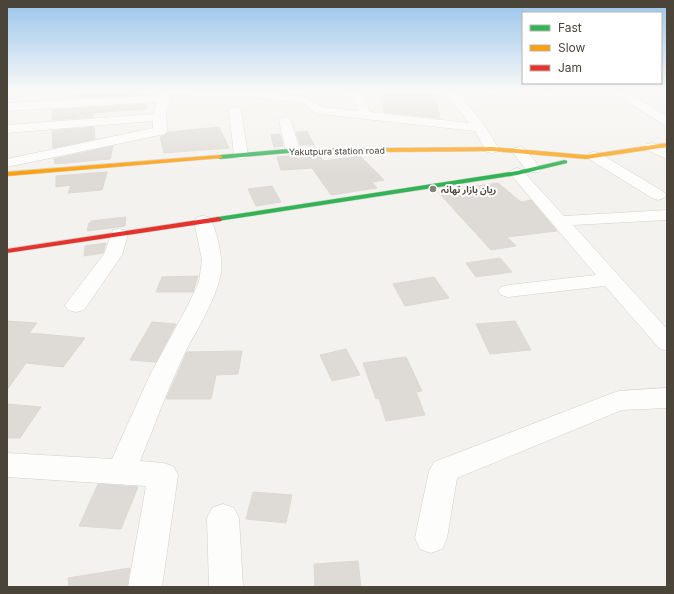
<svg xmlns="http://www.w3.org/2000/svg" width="674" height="594" viewBox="0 0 674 594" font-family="Inter,'Noto Sans Arabic',sans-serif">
<rect width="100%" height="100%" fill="#f4f2ee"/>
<path fill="#dedbd6" stroke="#dcd9d4" d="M 79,91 L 147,91 L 147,94 L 76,98 Z
M 384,91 L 433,91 L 440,118 L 384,112 Z
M 147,104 L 147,109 L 93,113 L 93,117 L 52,120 L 53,110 Z
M 94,127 L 95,139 L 53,148 L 52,131 Z
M 219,127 L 229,148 L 164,153 L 160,137 L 165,135 L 168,132 Z
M 307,131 L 314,145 L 300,145 L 296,132 Z
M 280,134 L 283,146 L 274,147 L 271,135 Z
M 113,146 L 110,159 L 55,164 L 54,159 Z
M 288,156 L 320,156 L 323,161 L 360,156 L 384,180 L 372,182 L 377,188 L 331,195 L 312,168 L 281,170 L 277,157 Z
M 107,172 L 102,190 L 68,193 L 71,185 L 56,187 L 56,176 Z
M 498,183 L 521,202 L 531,200 L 557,231 L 507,237 L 516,246 L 491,250 L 438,192 Z
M 272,186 L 281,202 L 256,206 L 248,189 Z
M 126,217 L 125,226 L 87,231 L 89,223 L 91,223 L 91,221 Z
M 106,243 L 103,253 L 84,256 L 85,246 Z
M 500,258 L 512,272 L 476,277 L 466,263 Z
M 198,276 L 193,292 L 156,292 L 162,277 Z
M 434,277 L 449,298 L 405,306 L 393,284 Z
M 7,321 L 37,323 L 29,333 L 85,338 L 63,367 L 26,363 L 7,390 Z
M 515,321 L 531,350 L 490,354 L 476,324 Z
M 152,322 L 176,324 L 156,362 L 130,360 Z
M 346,349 L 360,375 L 332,381 L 320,355 Z
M 242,351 L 238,374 L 216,375 L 211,399 L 166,399 L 187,352 Z
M 406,357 L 422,391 L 416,392 L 425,415 L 386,421 L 379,398 L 376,399 L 363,363 Z
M 7,404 L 41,407 L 20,438 L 7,438 Z
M 98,484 L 138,487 L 121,529 L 79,526 Z
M 253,492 L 292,495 L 286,523 L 246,519 Z
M 358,561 L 361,587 L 315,587 L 314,564 Z
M 130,568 L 127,587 L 69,587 L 68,578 Z"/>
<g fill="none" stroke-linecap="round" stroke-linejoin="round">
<g stroke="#d2d0cb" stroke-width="1">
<path id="street" d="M 164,91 L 262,92 L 305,97 L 323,107 L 358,111 C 355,100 348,100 344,91 L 356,91 L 365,100 L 370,112 L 469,123 L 445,91 L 457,91 L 484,125 L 499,149 L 497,152 L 492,153 L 487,152 L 475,131 L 320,114 L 316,113 L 302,103 L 262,98 L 172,95 L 166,110 L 167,131 L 165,134 L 7,167 L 7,159 L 153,128 L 153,121 L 7,133 L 7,125 L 153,114 L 157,102 L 7,111 L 7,103 L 161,95 Z
M 486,91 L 498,91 L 499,92 L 493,95 L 489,94 Z
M 539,91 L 552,91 L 558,96 L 556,98 C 549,100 543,97 539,91 Z
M 610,91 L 624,91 L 667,116 L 667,125 L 663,124 Z
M 235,107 L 239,108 L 241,111 L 248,155 L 246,158 L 241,159 L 236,158 L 234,155 L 229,111 L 231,108 Z
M 285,117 L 289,118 L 291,121 L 300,151 L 298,154 L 293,155 L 288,154 L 286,151 L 279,121 L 281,118 Z
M 652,143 L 667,149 L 667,159 L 647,150 L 645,147 L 647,144 Z
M 519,147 L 524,148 L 539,166 L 541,169 L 539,172 C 527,175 521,163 514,154 L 512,151 L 514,148 Z
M 594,152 L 599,153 L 664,192 L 666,195 L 664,198 L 658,200 L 652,198 L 589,159 L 587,156 L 589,153 Z
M 517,168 L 522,170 L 564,216 L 667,210 L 667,220 L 573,225 L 667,329 L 667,351 L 659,348 L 605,286 L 508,297 L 501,295 L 498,291 L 501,287 L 508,285 L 596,275 L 512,176 L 509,173 L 512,170 Z
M 203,216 L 209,217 C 217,229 223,259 221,273 C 215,304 195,331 182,359 C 166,393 154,427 140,461 L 163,463 L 173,466 L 178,475 L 162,587 L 128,587 L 146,486 L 7,477 L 7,453 L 112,459 L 150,375 L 186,309 L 199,282 L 202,260 L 194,221 L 197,217 Z
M 119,229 L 125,230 L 128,234 L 122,255 L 84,310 L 76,312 L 68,310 L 65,305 L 104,254 L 113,230 Z
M 667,388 L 667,408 L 622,410 L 457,478 L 447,538 L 442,549 L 431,553 L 420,549 L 415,538 L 429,471 L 434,462 L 610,394 L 619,391 Z
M 223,504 L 234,508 L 239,518 L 243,587 L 209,587 L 207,518 L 212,508 Z"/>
</g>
<g stroke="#d3cfc5" stroke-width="1">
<path id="fast" d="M 388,148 L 390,149 L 390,151 L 288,153 L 220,159 L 217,157 L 220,155 L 288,149 Z
M 565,160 L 567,161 L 567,163 L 517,175 L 218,221 L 214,219 L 218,217 L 517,171 Z"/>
</g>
<g stroke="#d3cfc5" stroke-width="1">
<path id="slow" d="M 667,143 L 667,147 L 586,159 L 492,151 L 388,152 L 385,150 L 388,148 L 492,147 L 586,155 Z
M 220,155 L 222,156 L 222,158 L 7,176 L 7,172 Z"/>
</g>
<g stroke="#d3cfc5" stroke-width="1">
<path id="jam" d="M 218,217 L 222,219 L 221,221 L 7,253 L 7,249 Z"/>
</g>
<use href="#street" fill="#fdfdfc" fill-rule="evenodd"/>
<use href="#fast" fill="#30b455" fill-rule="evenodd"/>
<use href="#slow" fill="#ff9f0a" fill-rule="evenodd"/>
<use href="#jam" fill="#e5322d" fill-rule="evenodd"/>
</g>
<linearGradient id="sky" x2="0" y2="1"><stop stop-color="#98c4ec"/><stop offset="0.52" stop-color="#faf9f7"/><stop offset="1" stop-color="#faf9f7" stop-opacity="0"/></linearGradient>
<rect width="674" height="174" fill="url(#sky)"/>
<circle fill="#868178" stroke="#fff" stroke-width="1.5" cx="433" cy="189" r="4"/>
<g text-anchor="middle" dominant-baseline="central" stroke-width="4" stroke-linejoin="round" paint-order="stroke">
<g font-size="9" fill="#4b4439" stroke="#fff">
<text transform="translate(337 151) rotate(-1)">Yakutpura station road</text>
</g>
<g font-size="9" font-weight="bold" fill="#4b4439" stroke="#fff" text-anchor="start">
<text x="441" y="189">ریان بازار تھانہ</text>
</g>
</g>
<rect width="674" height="594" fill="none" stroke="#4b4439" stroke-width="16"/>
<rect x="522" y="12" width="140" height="72" fill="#ffffff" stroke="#b7b4b0"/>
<rect x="530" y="25" width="20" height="6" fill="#30b455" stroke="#b7b4b0"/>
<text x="558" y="32" font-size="12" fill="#4b4439">Fast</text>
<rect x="530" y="45" width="20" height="6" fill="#ff9f0a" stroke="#b7b4b0"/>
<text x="558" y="52" font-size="12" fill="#4b4439">Slow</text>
<rect x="530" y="65" width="20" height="6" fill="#e5322d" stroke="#b7b4b0"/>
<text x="558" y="72" font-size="12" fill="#4b4439">Jam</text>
</svg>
